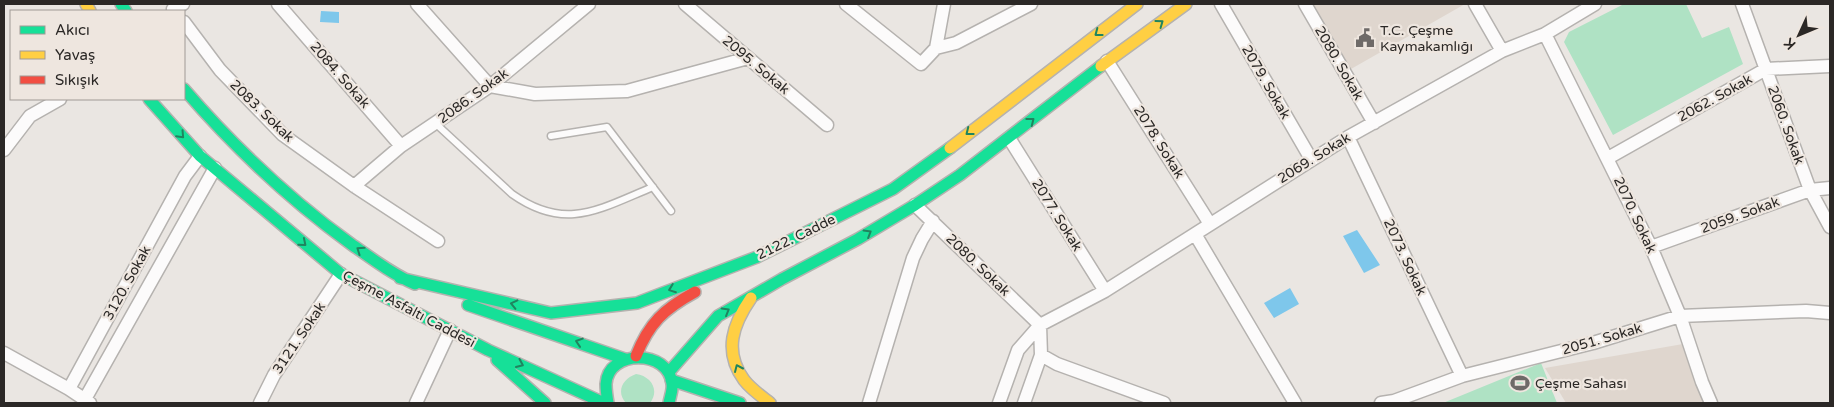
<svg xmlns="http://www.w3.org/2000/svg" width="1834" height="407" viewBox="0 0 1834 407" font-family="'Varela Round',sans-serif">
<rect width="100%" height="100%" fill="#eae6e2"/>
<path fill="#dfd6ce" d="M 1305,4 L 1465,4 L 1344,73 Z
M 1683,344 L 1707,403 L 1566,403 L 1545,368 Z"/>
<path fill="#afe2c4" d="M 1624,4 L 1686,4 L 1702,38 L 1729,27 L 1743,64 L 1613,135 L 1564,42 L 1569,32 Z
M 1541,363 L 1557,403 L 1443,403 Z
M 636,374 C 651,376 660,390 650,403 L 626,403 C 616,392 622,379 636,374 Z"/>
<path fill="#7ec7eb" d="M 321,11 L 339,12 L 339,23 L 320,22 Z
M 1357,230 L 1380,265 L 1364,273 L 1343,236 Z
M 1290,288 L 1299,304 L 1274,318 L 1264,303 Z"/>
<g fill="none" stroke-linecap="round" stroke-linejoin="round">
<g stroke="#b5b2af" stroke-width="9">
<path id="lane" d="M 435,123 L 512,194 C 566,232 599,209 653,187
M 551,136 L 607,127 L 671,211"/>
</g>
<g stroke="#b5b2af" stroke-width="15">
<path id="street" d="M 278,4 L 401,146
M 417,4 L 490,86 L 535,94 L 627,91 L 748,58
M 685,4 L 827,125
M 846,4 L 921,64 L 936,48 L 944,4
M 1221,4 L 1311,159
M 1305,4 L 1374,123
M 1475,4 L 1502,51
M 1742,4 L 1810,190 L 1830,227
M 173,9 L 183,4
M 184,22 L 220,70 L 283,135 L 354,186 L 438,241
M 1545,34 L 1651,247 L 1680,316 L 1702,382 L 1711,403
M 936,48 L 956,43 L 1031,4
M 1107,61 L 1210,224
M 1348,137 L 1462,376
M 1009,138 L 1105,291
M 4,150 L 30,116 L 60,99
M 1608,158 L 1766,69 L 1830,66
M 354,186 L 401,146 L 490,86 L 589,4
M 915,205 L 1040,325
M 1195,234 L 1295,403
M 1651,247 L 1810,190 L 1830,188
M 4,353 L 69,389
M 1041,355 L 1057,364 L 1164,403
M 85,399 L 215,168
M 90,403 L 69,389 L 185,176 L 200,156
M 260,403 L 274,375 L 341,274
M 416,403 L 450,330
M 869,403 L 913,258 L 922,239 L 933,221
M 999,403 L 1018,350 L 1040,325 L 1105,291 L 1348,137 L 1502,51 L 1545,34 L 1595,4
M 1024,403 L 1041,355 L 1040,325
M 1381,403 L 1394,401 L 1462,376 L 1593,343 L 1680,316 L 1806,311 L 1830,313"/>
</g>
<g stroke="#b5b2af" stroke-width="14">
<path id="fast" d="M 121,4 L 126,11
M 184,89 C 234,147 289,199 351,244 C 371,258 392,274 415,284
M 149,99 L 200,156 L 341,274 L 488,350 L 604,403
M 400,278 L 551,313 L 637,303 L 757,257 L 893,189 L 950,148
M 468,305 L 625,359
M 497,360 L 545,403
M 669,372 L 718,316 L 782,279 L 858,239 L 915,205 L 960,175 L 1101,66
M 671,380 L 740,403
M 608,403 C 607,397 606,390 606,384 C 608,349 669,349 672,384 C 673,390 670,397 669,403"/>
</g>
<g stroke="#b5b2af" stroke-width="14">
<path id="slow" d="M 86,4 L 90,11
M 1101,66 L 1186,4
M 950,148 L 1137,4
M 751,298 C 733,324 723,351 744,380 C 751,389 761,396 770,403"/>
</g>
<g stroke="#b5b2af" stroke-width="14">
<path id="jam" d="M 636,356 C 649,323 664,309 695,292"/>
</g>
<use href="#lane" stroke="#fcfbfb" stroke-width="6"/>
<use href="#street" stroke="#fcfbfb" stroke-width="12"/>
<use href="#fast" stroke="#16e098" stroke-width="11"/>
<use href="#slow" stroke="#ffcf43" stroke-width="11"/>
<use href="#jam" stroke="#f24e42" stroke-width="11"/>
</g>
<defs><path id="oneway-chevron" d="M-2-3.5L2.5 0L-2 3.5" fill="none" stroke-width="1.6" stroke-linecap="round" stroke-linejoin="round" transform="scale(1.25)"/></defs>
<g stroke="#20845f">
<use href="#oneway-chevron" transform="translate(1160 23) rotate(-36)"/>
<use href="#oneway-chevron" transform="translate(1098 33) rotate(143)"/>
<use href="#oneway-chevron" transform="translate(1031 121) rotate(-38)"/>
<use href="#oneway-chevron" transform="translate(969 132) rotate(142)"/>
<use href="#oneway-chevron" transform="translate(181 135) rotate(47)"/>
<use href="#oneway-chevron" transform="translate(868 233) rotate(-31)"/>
<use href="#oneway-chevron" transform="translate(303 243) rotate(40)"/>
<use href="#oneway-chevron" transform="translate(360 250) rotate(-145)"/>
<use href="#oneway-chevron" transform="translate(672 289) rotate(159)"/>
<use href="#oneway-chevron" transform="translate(514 304) rotate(-167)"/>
<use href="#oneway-chevron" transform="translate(726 311) rotate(-30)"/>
<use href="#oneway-chevron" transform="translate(579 342) rotate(-162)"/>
<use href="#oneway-chevron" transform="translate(520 364) rotate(24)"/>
<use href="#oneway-chevron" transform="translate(738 368) rotate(-114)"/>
</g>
<defs>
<g id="civic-bare" transform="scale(1.5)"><path d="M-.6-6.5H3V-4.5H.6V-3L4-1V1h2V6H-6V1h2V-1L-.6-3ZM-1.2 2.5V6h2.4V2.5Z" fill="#6e6a68" stroke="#eee6df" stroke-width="2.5" paint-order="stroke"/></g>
<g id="stadium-bare" transform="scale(1.5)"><path d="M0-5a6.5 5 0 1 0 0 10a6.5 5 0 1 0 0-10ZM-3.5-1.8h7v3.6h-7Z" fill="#6e6a68" stroke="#eee6df" stroke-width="2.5" paint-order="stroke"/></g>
</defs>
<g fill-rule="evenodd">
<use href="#civic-bare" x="1365" y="38"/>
<use href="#stadium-bare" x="1520" y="383"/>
</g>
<g text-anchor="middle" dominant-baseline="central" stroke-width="4.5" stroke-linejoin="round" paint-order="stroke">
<g font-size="14" fill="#2b2826" stroke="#eee6df" text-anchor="start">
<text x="1380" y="30">T.C. Çeşme<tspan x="1380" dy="16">Kaymakamlığı</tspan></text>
<text x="1535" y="383">Çeşme Sahası</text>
</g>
<g font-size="14" fill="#2b2826" stroke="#eee6df">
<text transform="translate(1339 63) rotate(60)">2080. Sokak</text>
<text transform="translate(756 65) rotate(40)">2095. Sokak</text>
<text transform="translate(340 75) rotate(49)">2084. Sokak</text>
<text transform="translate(1266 82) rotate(60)">2079. Sokak</text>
<text transform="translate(473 96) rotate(-36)">2086. Sokak</text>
<text transform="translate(1715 98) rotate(-29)">2062. Sokak</text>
<text transform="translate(262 111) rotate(44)">2083. Sokak</text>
<text transform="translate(1786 125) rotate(70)">2060. Sokak</text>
<text transform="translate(1159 142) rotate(58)">2078. Sokak</text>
<text transform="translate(1314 158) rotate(-32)">2069. Sokak</text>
<text transform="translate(1057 215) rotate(58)">2077. Sokak</text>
<text transform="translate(1635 215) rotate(65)">2070. Sokak</text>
<text transform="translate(1740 215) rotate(-20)">2059. Sokak</text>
<text transform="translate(796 237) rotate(-26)">2122. Cadde</text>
<text transform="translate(1405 257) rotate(65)">2073. Sokak</text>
<text transform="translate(978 265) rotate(44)">2080. Sokak</text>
<text transform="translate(127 283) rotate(-61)">3120. Sokak</text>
<text transform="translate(409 309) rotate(28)">Çeşme Asfaltı Caddesi</text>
<text transform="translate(299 338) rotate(-56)">3121. Sokak</text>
<text transform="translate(1602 339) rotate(-16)">2051. Sokak</text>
</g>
</g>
<rect width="1834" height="407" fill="none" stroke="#2b2826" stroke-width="10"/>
<rect x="10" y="10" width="175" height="90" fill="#eee6df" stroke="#a09a95"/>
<rect x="20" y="26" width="25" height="8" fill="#16e098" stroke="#a09a95"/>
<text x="55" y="35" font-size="15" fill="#2b2826">Akıcı</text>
<rect x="20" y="51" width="25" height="8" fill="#ffcf43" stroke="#a09a95"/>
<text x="55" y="60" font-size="15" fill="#2b2826">Yavaş</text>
<rect x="20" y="76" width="25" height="8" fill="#f24e42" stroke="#a09a95"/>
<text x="55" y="85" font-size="15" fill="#2b2826">Sıkışık</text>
<g transform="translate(1799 35) rotate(226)" stroke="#eee6df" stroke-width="4" paint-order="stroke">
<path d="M0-4L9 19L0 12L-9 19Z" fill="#2b2826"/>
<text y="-8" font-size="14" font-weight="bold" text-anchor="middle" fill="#2b2826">K</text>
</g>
</svg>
